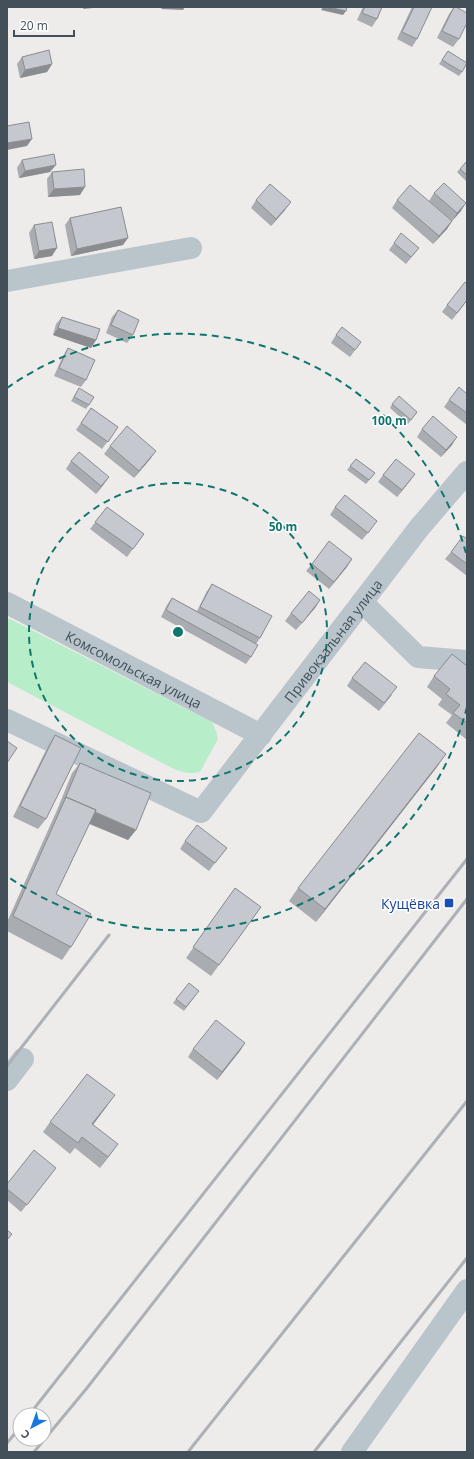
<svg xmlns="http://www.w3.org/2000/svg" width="474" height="1459" viewBox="0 0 474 1459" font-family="'Open Sans',sans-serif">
<rect width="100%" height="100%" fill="#eeebeb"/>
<path fill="#b7eec9" d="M 7,619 L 10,619 L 212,722 L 216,731 L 218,739 L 200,772 C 190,774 184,773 174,769 L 7,682 Z"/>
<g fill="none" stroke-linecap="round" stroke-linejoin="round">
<g stroke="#b9c4cb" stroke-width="22">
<path d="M 7,281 L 191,248"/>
<path d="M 362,602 L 418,657 L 467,661"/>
<path id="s1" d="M 7,603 L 261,735"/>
<path id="s2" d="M 7,720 L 201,812 L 419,528 L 467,472"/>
<path d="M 7,1080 L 23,1059"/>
<path d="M 352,1452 L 467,1290"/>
</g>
<path stroke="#adb1b6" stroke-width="3" d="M 7,1066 L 109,935
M 29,1415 L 467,859
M 7,1443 L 20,1427
M 34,1452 L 87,1388 L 467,899
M 188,1452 L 467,1101
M 314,1452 L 467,1258"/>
</g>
<path fill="#a9acb1" d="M 363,7 L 382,7 L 377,19 L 372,27 L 357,20 Z
M 412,7 L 432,7 L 417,39 L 412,47 L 397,39 Z
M 454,7 L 459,39 L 453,47 L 437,38 L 449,14 Z
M 448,51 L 462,72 L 459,76 L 439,64 Z
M 22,57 L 52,64 L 47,72 L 20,78 L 17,64 Z
M 22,160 L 50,172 L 19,178 L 17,168 Z
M 467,161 L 467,182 L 457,172 Z
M 52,172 L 80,195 L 48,197 L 47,179 Z
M 434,193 L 461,211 L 452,221 L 429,201 Z
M 256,200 L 285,210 L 271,226 L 251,208 Z
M 397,200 L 452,221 L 447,229 L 433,244 L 392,208 Z
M 70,218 L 123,245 L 71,256 L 65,225 Z
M 34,225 L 52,256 L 34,259 L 29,233 Z
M 394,243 L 419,248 L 406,264 L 389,250 Z
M 467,283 L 467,301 L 452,320 L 442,312 L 447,305 Z
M 118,310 L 133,335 L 127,343 L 106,333 L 112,317 Z
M 62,317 L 96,340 L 91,348 L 53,335 L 56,324 Z
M 336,335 L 361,342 L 350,357 L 331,343 Z
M 68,348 L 86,380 L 81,387 L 54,376 L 63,356 Z
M 79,388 L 89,405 L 86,409 L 71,401 Z
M 467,394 L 467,425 L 444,407 L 449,400 Z
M 392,404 L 417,412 L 408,424 L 390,408 Z
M 91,408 L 118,427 L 102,449 L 76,430 Z
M 422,429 L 452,445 L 441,457 L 417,437 Z
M 110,446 L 151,458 L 134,478 L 104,454 Z
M 356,459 L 375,473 L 366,484 L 347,470 Z
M 71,461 L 109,477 L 96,494 L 66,469 Z
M 415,474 L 397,497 L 378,482 L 383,475 Z
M 107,507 L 144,534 L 127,557 L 90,529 Z
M 335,507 L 372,528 L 362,540 L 330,515 Z
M 467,539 L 467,576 L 445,559 L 451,552 Z
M 352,559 L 329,589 L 306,571 L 312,564 Z
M 212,584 L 260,638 L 256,644 L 251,657 L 246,664 L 161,617 L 167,605 L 172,598 L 197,611 L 207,591 Z
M 320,600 L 315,608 L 296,630 L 285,621 L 291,613 Z
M 467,666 L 467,740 L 446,723 L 452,715 L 438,705 L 442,699 L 427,687 L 434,676 Z
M 352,678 L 392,695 L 379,711 L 347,686 Z
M 55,735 L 46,819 L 38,829 L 13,817 L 48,746 Z
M 80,763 L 136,830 L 128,840 L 89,824 L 56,894 L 71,947 L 62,960 L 7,931 L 7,922 L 57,810 L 72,773 Z
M 437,767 L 316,922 L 289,901 L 298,888 Z
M 185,841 L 221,855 L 209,871 L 180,849 Z
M 235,888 L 261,907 L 211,976 L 186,958 Z
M 196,995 L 184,1011 L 173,1003 L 176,999 Z
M 245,1043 L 217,1080 L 188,1057 L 193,1049 Z
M 107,1106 L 93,1125 L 110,1155 L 100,1168 L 75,1148 L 70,1154 L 43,1132 L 50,1122 Z
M 56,1168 L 21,1212 L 7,1200 L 7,1184 Z"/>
<path fill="#8a8c90" d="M 84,7 L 93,7 L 93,8 L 83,9 Z
M 163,7 L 185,7 L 183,10 L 161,9 Z
M 323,7 L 328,7 L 346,11 L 343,15 L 321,10 Z
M 52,64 L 47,72 L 20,78 L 25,70 Z
M 32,139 L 27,146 L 7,150 L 7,143 Z
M 56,165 L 50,172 L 19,178 L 25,171 Z
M 85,187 L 80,195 L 48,197 L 54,189 Z
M 291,202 L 285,210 L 271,226 L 276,219 Z
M 466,203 L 461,211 L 452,221 L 457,213 Z
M 452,221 L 447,229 L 433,244 L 439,236 Z
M 128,238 L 123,245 L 71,256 L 77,249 Z
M 57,248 L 52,256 L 34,259 L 39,251 Z
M 58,328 L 96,340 L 91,348 L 53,335 Z
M 457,437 L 452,445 L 441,457 L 446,450 Z
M 156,451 L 151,458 L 134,478 L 139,471 Z
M 415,474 L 410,481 L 397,497 L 402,490 Z
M 109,477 L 104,484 L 96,494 L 101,486 Z
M 352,559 L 347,567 L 329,589 L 334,582 Z
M 320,600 L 315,608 L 296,630 L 302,623 Z
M 446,754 L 437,767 L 316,922 L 325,909 Z
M 65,800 L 136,830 L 128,840 L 60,811 Z
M 245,1043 L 240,1051 L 217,1080 L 222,1072 Z
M 115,1095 L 107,1106 L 85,1135 L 92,1124 Z
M 118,1144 L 110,1155 L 100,1168 L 108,1157 Z"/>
<path fill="#c5c8ce" stroke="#8a8c90" d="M 328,7 L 347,7 L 346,11 Z
M 365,7 L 382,7 L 377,19 L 362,13 Z
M 414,7 L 432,7 L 417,39 L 402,32 Z
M 454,7 L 456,7 L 467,13 L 467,23 L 459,39 L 442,31 Z
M 49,50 L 52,64 L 25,70 L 22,57 Z
M 448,51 L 467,63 L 462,72 L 442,60 Z
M 29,122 L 32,139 L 7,143 L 7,126 Z
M 54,154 L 56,165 L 25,171 L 22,160 Z
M 467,161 L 467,175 L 460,169 Z
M 84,169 L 85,187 L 54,189 L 52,172 Z
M 444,183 L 466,203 L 457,213 L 434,193 Z
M 270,184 L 291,202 L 276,219 L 256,200 Z
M 410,185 L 452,221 L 439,236 L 397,200 Z
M 121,207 L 128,238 L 77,249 L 70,218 Z
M 52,222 L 57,248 L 39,251 L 34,225 Z
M 401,233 L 419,248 L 411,257 L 394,243 Z
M 465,282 L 467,283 L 467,300 L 457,313 L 447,305 Z
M 118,310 L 139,320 L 133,335 L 111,325 Z
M 62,317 L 100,329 L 96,340 L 58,328 Z
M 342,327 L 361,342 L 355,350 L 336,335 Z
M 68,348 L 95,360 L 86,380 L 59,368 Z
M 459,387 L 467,394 L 467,413 L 449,400 Z
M 79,388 L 94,397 L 89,405 L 74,397 Z
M 399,396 L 417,412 L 411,420 L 392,404 Z
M 91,408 L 118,427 L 108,442 L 81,423 Z
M 433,416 L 457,437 L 446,450 L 422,429 Z
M 127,426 L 156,451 L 139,471 L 110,446 Z
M 79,452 L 109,477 L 101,486 L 71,461 Z
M 356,459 L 375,473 L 369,480 L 350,466 Z
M 396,459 L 415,474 L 402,490 L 383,475 Z
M 345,495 L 377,521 L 368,533 L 335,507 Z
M 107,507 L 144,534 L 133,549 L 95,522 Z
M 463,536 L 467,539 L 467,564 L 451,552 Z
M 329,541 L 352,559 L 334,582 L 312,564 Z
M 212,584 L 272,616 L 260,638 L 200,607 Z
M 309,591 L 320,600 L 302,623 L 291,613 Z
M 172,598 L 258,645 L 251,657 L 166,610 Z
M 452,654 L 467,666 L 467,723 L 453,713 L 460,705 L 446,694 L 450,689 L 434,676 Z
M 365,662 L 397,687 L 384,703 L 352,678 Z
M 419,733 L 446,754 L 325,909 L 298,888 Z
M 55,735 L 81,748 L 46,819 L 20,806 Z
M 7,741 L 17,748 L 7,763 Z
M 80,763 L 151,793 L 136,830 L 95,812 L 96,810 L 66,797 L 65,799 Z
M 66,797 L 96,810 L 56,894 L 91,914 L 71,947 L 13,916 Z
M 197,825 L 227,848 L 215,863 L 185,841 Z
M 235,888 L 261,907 L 219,965 L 193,947 Z
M 189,983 L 199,991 L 186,1007 L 176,999 Z
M 216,1020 L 245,1043 L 222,1072 L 193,1049 Z
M 87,1074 L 115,1095 L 92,1124 L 118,1144 L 108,1157 L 82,1137 L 78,1143 L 50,1122 Z
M 34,1150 L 56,1168 L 27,1205 L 7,1189 L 7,1184 Z
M 7,1230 L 12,1234 L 7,1240 Z"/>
<g fill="none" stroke="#0f766e" stroke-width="2" stroke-dasharray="7 5">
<circle cx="178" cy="632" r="149"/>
<path d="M467 707A298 298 0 0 1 7 876M7 388A298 298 0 0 1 467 557"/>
</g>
<rect fill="#1a4fb4" stroke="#fff" stroke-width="1.5" x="444" y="898" width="10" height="10" rx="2"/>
<g text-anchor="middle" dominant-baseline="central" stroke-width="3" stroke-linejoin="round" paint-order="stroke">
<g font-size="14" fill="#435059" stroke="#fff">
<text stroke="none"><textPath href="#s2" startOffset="431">Привокзальная улица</textPath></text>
<text stroke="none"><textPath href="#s1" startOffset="143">Комсомольская улица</textPath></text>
</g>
<g font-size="14" fill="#164399" stroke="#fff" text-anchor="end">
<text x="440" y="903">Кущёвка</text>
</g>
</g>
<circle cx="178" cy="632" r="6" fill="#0f766e" stroke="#fff" stroke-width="2"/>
<g font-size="12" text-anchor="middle" font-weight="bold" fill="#0f766e" stroke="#fff" stroke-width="3" stroke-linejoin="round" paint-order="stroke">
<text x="389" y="425">100 m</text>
<text x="283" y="531">50 m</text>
</g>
<rect width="474" height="1459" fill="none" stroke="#435059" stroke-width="16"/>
<g transform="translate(32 1427) rotate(221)"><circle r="19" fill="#ffffff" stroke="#b4b9bd"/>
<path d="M0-3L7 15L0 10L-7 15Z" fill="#157ade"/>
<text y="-6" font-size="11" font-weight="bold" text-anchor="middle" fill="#435059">С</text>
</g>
<path d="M14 30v6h60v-6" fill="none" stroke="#435059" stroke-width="2"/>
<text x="20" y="30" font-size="12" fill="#435059" stroke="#ffffff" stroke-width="3" paint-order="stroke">20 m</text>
</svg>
